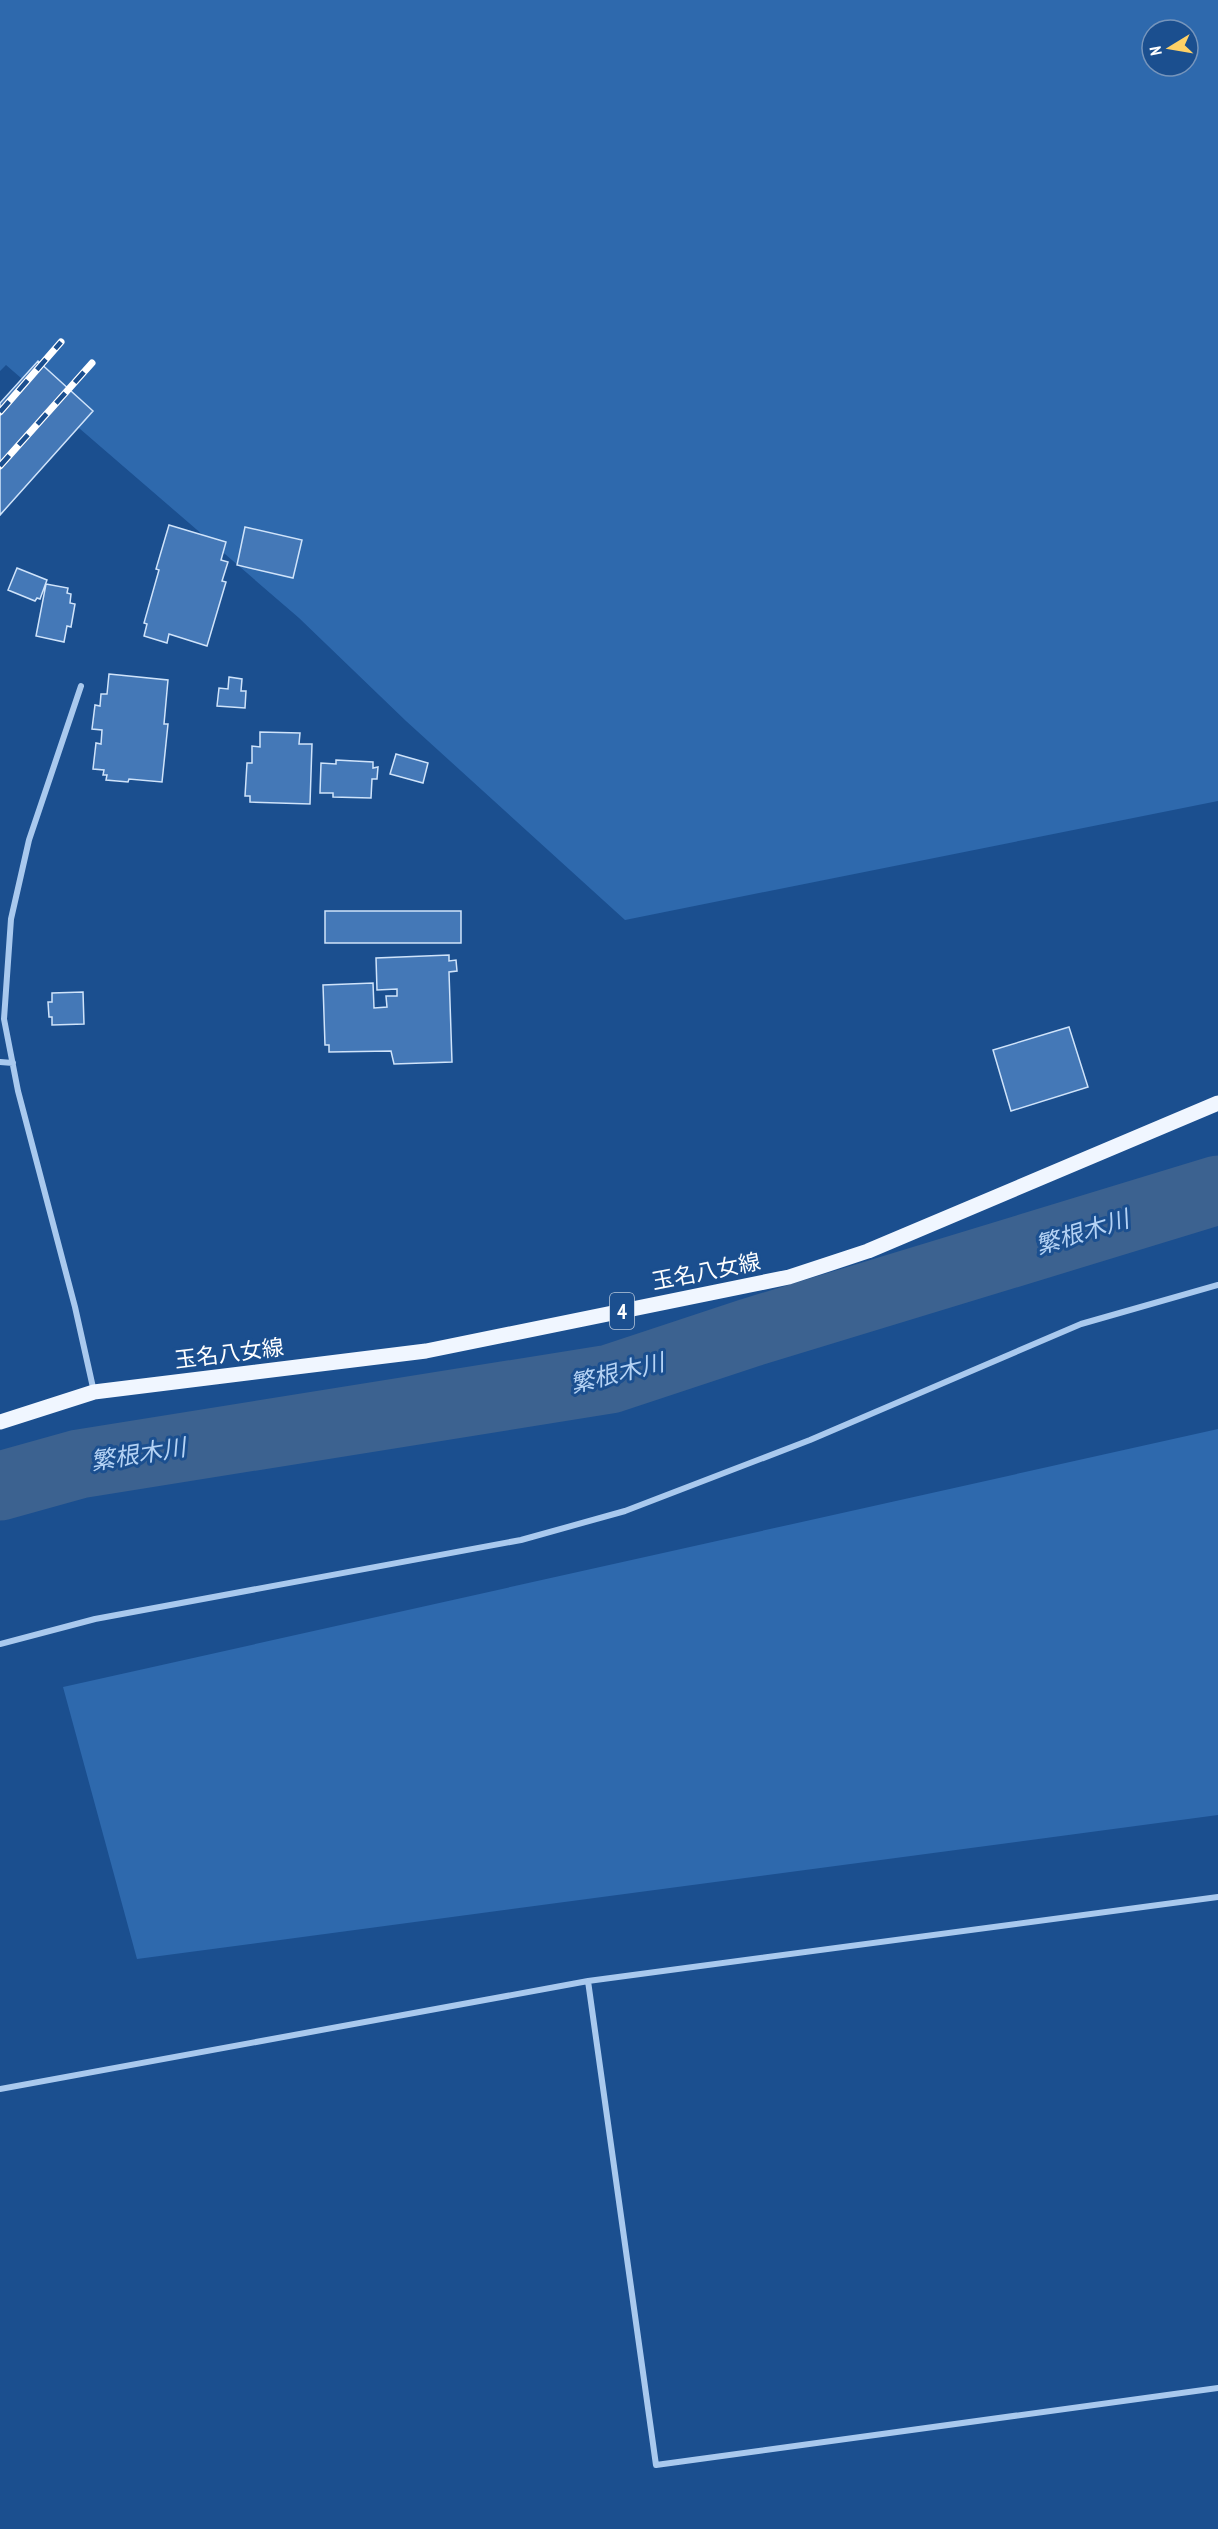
<svg xmlns="http://www.w3.org/2000/svg" width="1218" height="2529" viewBox="0 0 1218 2529" font-family="'PT Sans Narrow','Noto Sans JP',sans-serif">
<rect width="100%" height="100%" fill="#1b4f8f"/>
<path fill="#2e69ad" fill-rule="evenodd" d="M 0,0 L 1218,0 L 1218,801 L 625,920 L 406,721 L 299,618 L 6,365 L 0,371 ZM 1152,30 L 1188,30 L 1188,66 L 1152,66 Z
M 1218,1429 L 1218,1815 L 137,1959 L 63,1687 Z"/>
<g fill="none" stroke-linecap="round" stroke-linejoin="round">
<path stroke="#3c6290" stroke-width="69" d="M 0,1486 L 79,1464 L 610,1379 L 749,1333 L 1218,1190"/>
</g>
<path fill="#4478b7" stroke="#cfe3fa" stroke-width="1.5" d="M 38,361 L 93,411 L 0,515 L 0,403 Z
M 169,525 L 226,542 L 221,560 L 228,562 L 222,581 L 226,582 L 207,646 L 169,634 L 167,643 L 144,636 L 147,624 L 144,623 L 159,570 L 156,569 Z
M 245,527 L 302,540 L 293,578 L 237,565 Z
M 17,568 L 47,580 L 40,599 L 37,598 L 35,601 L 8,590 Z
M 46,584 L 68,588 L 67,593 L 71,594 L 70,603 L 75,604 L 71,627 L 67,626 L 64,642 L 36,636 Z
M 109,674 L 168,680 L 164,724 L 168,724 L 162,782 L 129,779 L 128,782 L 106,780 L 107,775 L 103,775 L 104,770 L 93,769 L 96,743 L 101,744 L 102,730 L 92,729 L 95,705 L 100,706 L 101,694 L 107,694 Z
M 229,677 L 242,679 L 241,691 L 246,691 L 245,708 L 217,706 L 219,688 L 228,689 Z
M 260,732 L 300,733 L 299,744 L 312,744 L 310,804 L 250,802 L 250,796 L 245,796 L 247,763 L 252,763 L 252,746 L 260,747 Z
M 396,754 L 428,763 L 423,783 L 390,774 Z
M 336,760 L 373,762 L 373,768 L 378,767 L 377,779 L 372,779 L 371,798 L 333,797 L 333,793 L 320,793 L 321,763 L 336,764 Z
M 325,911 L 461,911 L 461,943 L 325,943 Z
M 449,955 L 449,961 L 456,960 L 457,971 L 449,972 L 452,1062 L 394,1064 L 391,1051 L 329,1052 L 329,1045 L 325,1045 L 323,985 L 373,983 L 374,1008 L 387,1007 L 386,996 L 397,996 L 397,989 L 377,990 L 376,958 Z
M 83,992 L 84,1024 L 52,1025 L 52,1017 L 49,1017 L 48,1002 L 52,1002 L 52,993 Z
M 1069,1027 L 1088,1087 L 1011,1111 L 993,1050 Z"/>
<g fill="none" stroke-linecap="round" stroke-linejoin="round">
<path stroke="#a9c9ee" stroke-width="6" d="M 81,686 L 29,840 L 11,919 L 4,1019 L 18,1091 L 75,1307 L 94,1392
M 0,1062 L 13,1063
M 0,1644 L 95,1619 L 521,1540 L 625,1511 L 810,1440 L 1081,1324 L 1218,1285
M 588,1981 L 656,2465 L 1218,2388
M 0,2089 L 588,1981 L 1218,1897"/>
<path stroke="#f0f6ff" stroke-width="15" d="M 0,1422 L 94,1392 L 426,1351 L 789,1277 L 868,1251 L 1218,1103"/>
<g stroke="#fff" stroke-width="7">
<path id="rail" d="M 0,412 L 61,342
M 0,466 L 92,363"/>
</g>
<use href="#rail" stroke="#1b4f8f" stroke-width="4.5" stroke-dasharray="14" stroke-linecap="butt"/>
</g>
<g text-anchor="middle" dominant-baseline="central" stroke-width="6" stroke-linejoin="round" paint-order="stroke">
<rect fill="#1b4f8f" stroke="#bbcadd" stroke-width="1.5" x="610" y="1293" width="24" height="36" rx="4.5"/>
<g font-size="21" font-weight="bold" fill="#fff">
<text x="622" y="1311">4</text>
</g>
<g font-size="22" fill="#fff" stroke="#1b4f8f">
<text transform="translate(706 1271) rotate(-11)">玉名八女線</text>
<text transform="translate(229 1353) rotate(-7)">玉名八女線</text>
</g>
<g font-size="24" font-style="italic" fill="#b5d3f5" stroke="#1b4f8f">
<text transform="translate(1082 1232) rotate(-17)">繁根木川</text>
<text transform="translate(617 1373) rotate(-14)">繁根木川</text>
<text transform="translate(138 1454) rotate(-9)">繁根木川</text>
</g>
</g>
<g transform="translate(1170 48) rotate(259)"><circle r="28" fill="#1b4f8f" stroke="#7695bc" stroke-width="1.5"/>
<path d="M0-4.5L10 22L0 15L-10 22Z" fill="#ffd166"/>
<text y="-9" font-size="16" font-weight="bold" text-anchor="middle" fill="#ffffff">N</text>
</g>
</svg>
